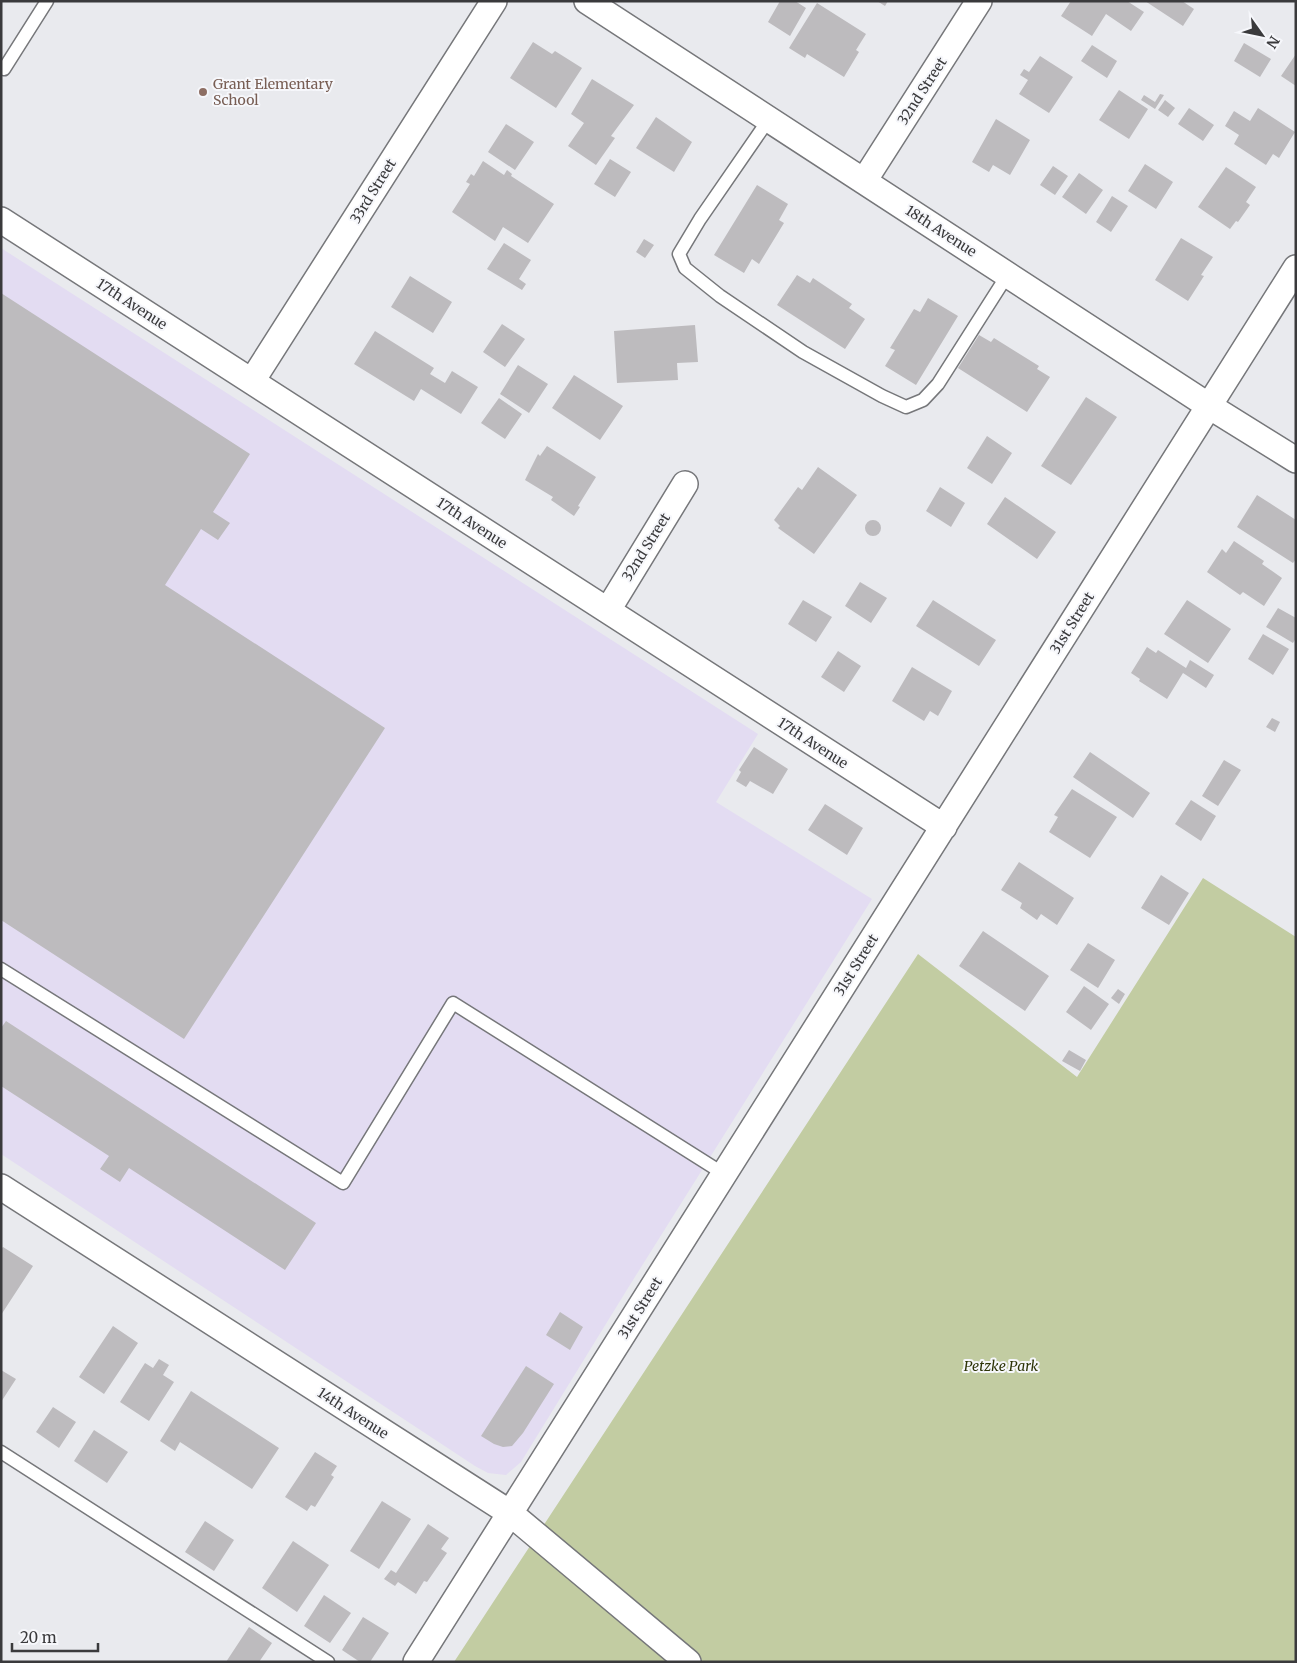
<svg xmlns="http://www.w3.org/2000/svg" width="1297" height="1663" viewBox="0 0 1297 1663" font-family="Merriweather,serif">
<rect width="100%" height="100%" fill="#e9eaee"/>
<path fill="#e3dcf2" d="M 1,248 L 758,734 L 716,802 L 872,899 L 628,1288 L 521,1462 L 506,1475 L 488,1473 L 475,1466 L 1,1154 Z"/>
<path fill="#c2cca2" d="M 1203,878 L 1296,937 L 1296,1662 L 454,1662 L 918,954 L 1077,1077 Z"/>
<path fill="#bdbbbe" d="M 780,1 L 795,1 L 806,8 L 790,36 L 768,22 Z
M 877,1 L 888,1 L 885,6 Z
M 1071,1 L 1127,1 L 1144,12 L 1131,31 L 1106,14 L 1092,36 L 1061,16 Z
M 1145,1 L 1182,1 L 1194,9 L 1183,26 Z
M 817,3 L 866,34 L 856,50 L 859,52 L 844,77 L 807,54 L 805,58 L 789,48 Z
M 533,42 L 552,54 L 555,51 L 582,68 L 556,108 L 510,78 Z
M 1244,43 L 1271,59 L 1260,77 L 1234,61 Z
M 1092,45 L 1117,61 L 1107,78 L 1081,61 Z
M 1296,54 L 1296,86 L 1281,76 Z
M 1040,56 L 1073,77 L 1049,113 L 1019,94 L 1028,80 L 1020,75 L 1024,69 L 1029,72 Z
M 592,79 L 634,105 L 611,136 L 615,138 L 596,165 L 568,146 L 584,123 L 571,114 Z
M 1119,90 L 1148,109 L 1129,139 L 1099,120 Z
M 1160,94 L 1164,95 L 1155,109 L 1141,100 L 1144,95 L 1155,102 Z
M 1165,100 L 1175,108 L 1168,117 L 1158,110 Z
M 1189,108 L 1214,125 L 1203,141 L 1178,124 Z
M 1258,108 L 1295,132 L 1279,158 L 1273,154 L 1266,165 L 1234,144 L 1239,135 L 1225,126 L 1234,111 L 1250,121 Z
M 656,117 L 692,142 L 674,172 L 636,148 Z
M 996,119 L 1030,140 L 1010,175 L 993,165 L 989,172 L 972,162 Z
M 506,124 L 534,142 L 515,170 L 488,152 Z
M 610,159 L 631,172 L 615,197 L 594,184 Z
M 483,161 L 504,175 L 507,170 L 512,174 L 511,176 L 554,204 L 528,243 L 503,227 L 495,241 L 452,212 L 470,184 L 466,182 L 471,174 L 474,176 Z
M 1145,164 L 1173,182 L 1156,209 L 1128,191 Z
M 1053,166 L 1068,176 L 1055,195 L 1040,185 Z
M 1226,167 L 1256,187 L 1246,202 L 1250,205 L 1238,222 L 1236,221 L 1230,229 L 1198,207 Z
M 1079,173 L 1103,190 L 1086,214 L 1062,197 Z
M 757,185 L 788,204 L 779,220 L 784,223 L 759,264 L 752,259 L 744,273 L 714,255 Z
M 1112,196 L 1128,206 L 1111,232 L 1096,222 Z
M 1181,238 L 1213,257 L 1201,275 L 1204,276 L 1188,301 L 1155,280 Z
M 644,239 L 654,245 L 645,258 L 636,252 Z
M 504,243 L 531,260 L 519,279 L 526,284 L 522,290 L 487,269 Z
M 797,275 L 810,283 L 813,278 L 852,304 L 849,308 L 865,319 L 845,349 L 777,305 Z
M 410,276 L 452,302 L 433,333 L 391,307 Z
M 1,293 L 250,454 L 213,512 L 230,523 L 218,540 L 201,529 L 165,585 L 385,728 L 184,1039 L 1,920 Z
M 928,298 L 958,316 L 916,385 L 885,366 L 895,350 L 890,348 L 914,309 L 920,312 Z
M 502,324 L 525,339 L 505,367 L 483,352 Z
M 695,325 L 698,362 L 677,363 L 678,380 L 617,383 L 614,331 Z
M 375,331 L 434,368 L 430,374 L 445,383 L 452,371 L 478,387 L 461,414 L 421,389 L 414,401 L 354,364 Z
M 979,335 L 991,342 L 994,338 L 1039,366 L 1037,369 L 1050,377 L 1027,412 L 958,368 Z
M 518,365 L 548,384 L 529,413 L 500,394 Z
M 574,375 L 623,406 L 600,440 L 552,408 Z
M 1086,397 L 1117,417 L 1071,485 L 1041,466 Z
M 499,398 L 522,414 L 505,439 L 481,423 Z
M 987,436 L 1012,453 L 992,484 L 967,468 Z
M 547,446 L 596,477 L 578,506 L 580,507 L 574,516 L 551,500 L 553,497 L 525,480 L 538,454 L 540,456 Z
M 818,467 L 857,495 L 814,554 L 778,528 L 780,526 L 774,520 L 798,487 L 802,490 Z
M 940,487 L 965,503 L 951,527 L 926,511 Z
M 1257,495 L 1296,520 L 1296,559 L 1293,563 L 1237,527 Z
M 1005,497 L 1056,532 L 1037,559 L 987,524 Z
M865 528a8 8 0 1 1 16 0a8 8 0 1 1-16 0Z
M 1234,541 L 1264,561 L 1262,564 L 1282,578 L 1264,606 L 1243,592 L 1240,595 L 1207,572 L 1222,549 L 1226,553 Z
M 860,582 L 887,598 L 871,623 L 845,606 Z
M 803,600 L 832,617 L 816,642 L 788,624 Z
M 933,600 L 996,640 L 979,666 L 916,626 Z
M 1187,600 L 1231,629 L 1208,663 L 1164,634 Z
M 1278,608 L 1296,618 L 1296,638 L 1293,643 L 1266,627 Z
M 1263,634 L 1289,649 L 1273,675 L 1248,659 Z
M 1147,647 L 1156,653 L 1158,650 L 1186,668 L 1190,660 L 1214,675 L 1206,688 L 1183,673 L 1167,699 L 1139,681 L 1140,679 L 1131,673 Z
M 838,651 L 861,666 L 844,692 L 821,677 Z
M 912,667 L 952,691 L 938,716 L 930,711 L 924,721 L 892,701 Z
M 1272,718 L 1280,722 L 1275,732 L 1266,727 Z
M 754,747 L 788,769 L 773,794 L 750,781 L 746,787 L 736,781 L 741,772 L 739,770 Z
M 1090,752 L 1150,793 L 1133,818 L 1073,777 Z
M 1224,760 L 1241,770 L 1218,806 L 1202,796 Z
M 1072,789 L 1117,817 L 1090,858 L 1049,832 L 1058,817 L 1054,815 Z
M 1191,800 L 1216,816 L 1201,841 L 1175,824 Z
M 825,804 L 863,828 L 847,855 L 808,830 Z
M 1019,862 L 1074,898 L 1057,925 L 1041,914 L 1037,920 L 1020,908 L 1022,903 L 1001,890 Z
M 1161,875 L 1189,893 L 1169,925 L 1141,908 Z
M 983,931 L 1049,976 L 1025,1011 L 959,966 Z
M 1088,943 L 1115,960 L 1098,988 L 1070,970 Z
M 1084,986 L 1109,1004 L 1091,1030 L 1066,1012 Z
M 1118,989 L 1125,994 L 1119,1004 L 1111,998 Z
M 6,1021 L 316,1223 L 285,1270 L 129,1168 L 120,1182 L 100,1169 L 109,1156 L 1,1086 L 1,1028 Z
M 1069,1050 L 1086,1060 L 1080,1071 L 1062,1061 Z
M 3,1247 L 33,1266 L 1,1315 L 1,1249 Z
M 560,1312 L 583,1327 L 570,1350 L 546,1335 Z
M 113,1326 L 138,1343 L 104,1394 L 79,1377 Z
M 159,1359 L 169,1365 L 163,1375 L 174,1382 L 149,1421 L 120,1402 L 145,1363 L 153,1368 Z
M 526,1366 L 554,1384 L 523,1433 L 512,1446 L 503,1447 L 494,1444 L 481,1436 Z
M 1,1370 L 16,1379 L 1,1402 Z
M 191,1391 L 279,1448 L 252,1489 L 180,1442 L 175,1451 L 160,1441 Z
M 53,1407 L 76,1422 L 59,1448 L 36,1432 Z
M 94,1430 L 128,1452 L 107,1483 L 74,1461 Z
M 315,1452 L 337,1466 L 331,1475 L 334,1477 L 315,1507 L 311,1505 L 307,1511 L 285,1497 Z
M 382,1501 L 411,1519 L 379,1569 L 350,1551 Z
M 205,1521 L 234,1540 L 214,1571 L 185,1552 Z
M 428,1524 L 449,1538 L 441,1549 L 447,1553 L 427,1582 L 424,1581 L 416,1594 L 398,1582 L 395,1586 L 384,1579 L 391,1570 L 396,1573 Z
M 293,1541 L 329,1565 L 297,1612 L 262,1588 Z
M 324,1595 L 351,1613 L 330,1643 L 304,1626 Z
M 363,1617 L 389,1633 L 370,1662 L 360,1662 L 342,1650 Z
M 249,1627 L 272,1643 L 259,1662 L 226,1662 Z"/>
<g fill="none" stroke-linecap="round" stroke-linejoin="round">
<g stroke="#76777a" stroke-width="15">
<path id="service" d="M 1,68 L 4,69 L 47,1
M 769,119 L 700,219 L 679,254 L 685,268 L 720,296 L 803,352 L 882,396 L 906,407 L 923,400 L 938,384 L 1008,274
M 1,969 L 343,1183 L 453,1003 L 724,1174
M 1,1452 L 328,1662"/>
</g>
<g stroke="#76777a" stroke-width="28">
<path id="minor" d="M 587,1 L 1209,406 L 1296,460
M 864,181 L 979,1
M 1,220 L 944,827
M 252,381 L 494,1
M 608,610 L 685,484
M 1,1187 L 510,1513 L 688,1662
M 416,1662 L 1296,268"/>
</g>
<use href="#service" stroke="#fff" stroke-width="12"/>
<use href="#minor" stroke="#fff" stroke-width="25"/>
</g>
<circle fill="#8d6e63" stroke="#f6f7fb" stroke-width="2" cx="203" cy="92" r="5"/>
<g text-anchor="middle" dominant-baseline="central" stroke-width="4" stroke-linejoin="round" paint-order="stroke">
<g font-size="14" fill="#785e54" stroke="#f6f7fb" text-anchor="start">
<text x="213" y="84">Grant Elementary<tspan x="213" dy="16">School</tspan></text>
</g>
<g font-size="14" fill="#3a3a3c" stroke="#f6f7fb">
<text transform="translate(922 91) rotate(-57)">32nd Street</text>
<text transform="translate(373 191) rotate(-58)">33rd Street</text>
<text transform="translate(941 231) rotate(33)">18th Avenue</text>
<text transform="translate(132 304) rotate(33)">17th Avenue</text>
<text transform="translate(472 523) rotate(33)">17th Avenue</text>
<text transform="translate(646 547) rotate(-58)">32nd Street</text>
<text transform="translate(1072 623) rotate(-58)">31st Street</text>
<text transform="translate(813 743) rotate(33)">17th Avenue</text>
<text transform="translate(856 965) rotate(-58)">31st Street</text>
<text transform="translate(640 1308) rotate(-58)">31st Street</text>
<text transform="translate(353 1413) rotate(33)">14th Avenue</text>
</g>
<g font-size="14" font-style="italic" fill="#2d3407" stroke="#f6f7fb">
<text x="1001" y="1366">Petzke Park</text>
</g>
</g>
<rect width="1297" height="1663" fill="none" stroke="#3a3a3c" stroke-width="5"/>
<g transform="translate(1262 35) rotate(123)" stroke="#f6f7fb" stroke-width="4" paint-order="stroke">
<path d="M0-4L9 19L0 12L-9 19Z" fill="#3a3a3c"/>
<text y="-8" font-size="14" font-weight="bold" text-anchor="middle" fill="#3a3a3c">N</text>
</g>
<path d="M12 1643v8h86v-8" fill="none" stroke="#3a3a3c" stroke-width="2.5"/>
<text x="20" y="1643" font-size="15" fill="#3a3a3c" stroke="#f6f7fb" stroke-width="4" paint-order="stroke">20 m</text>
</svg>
